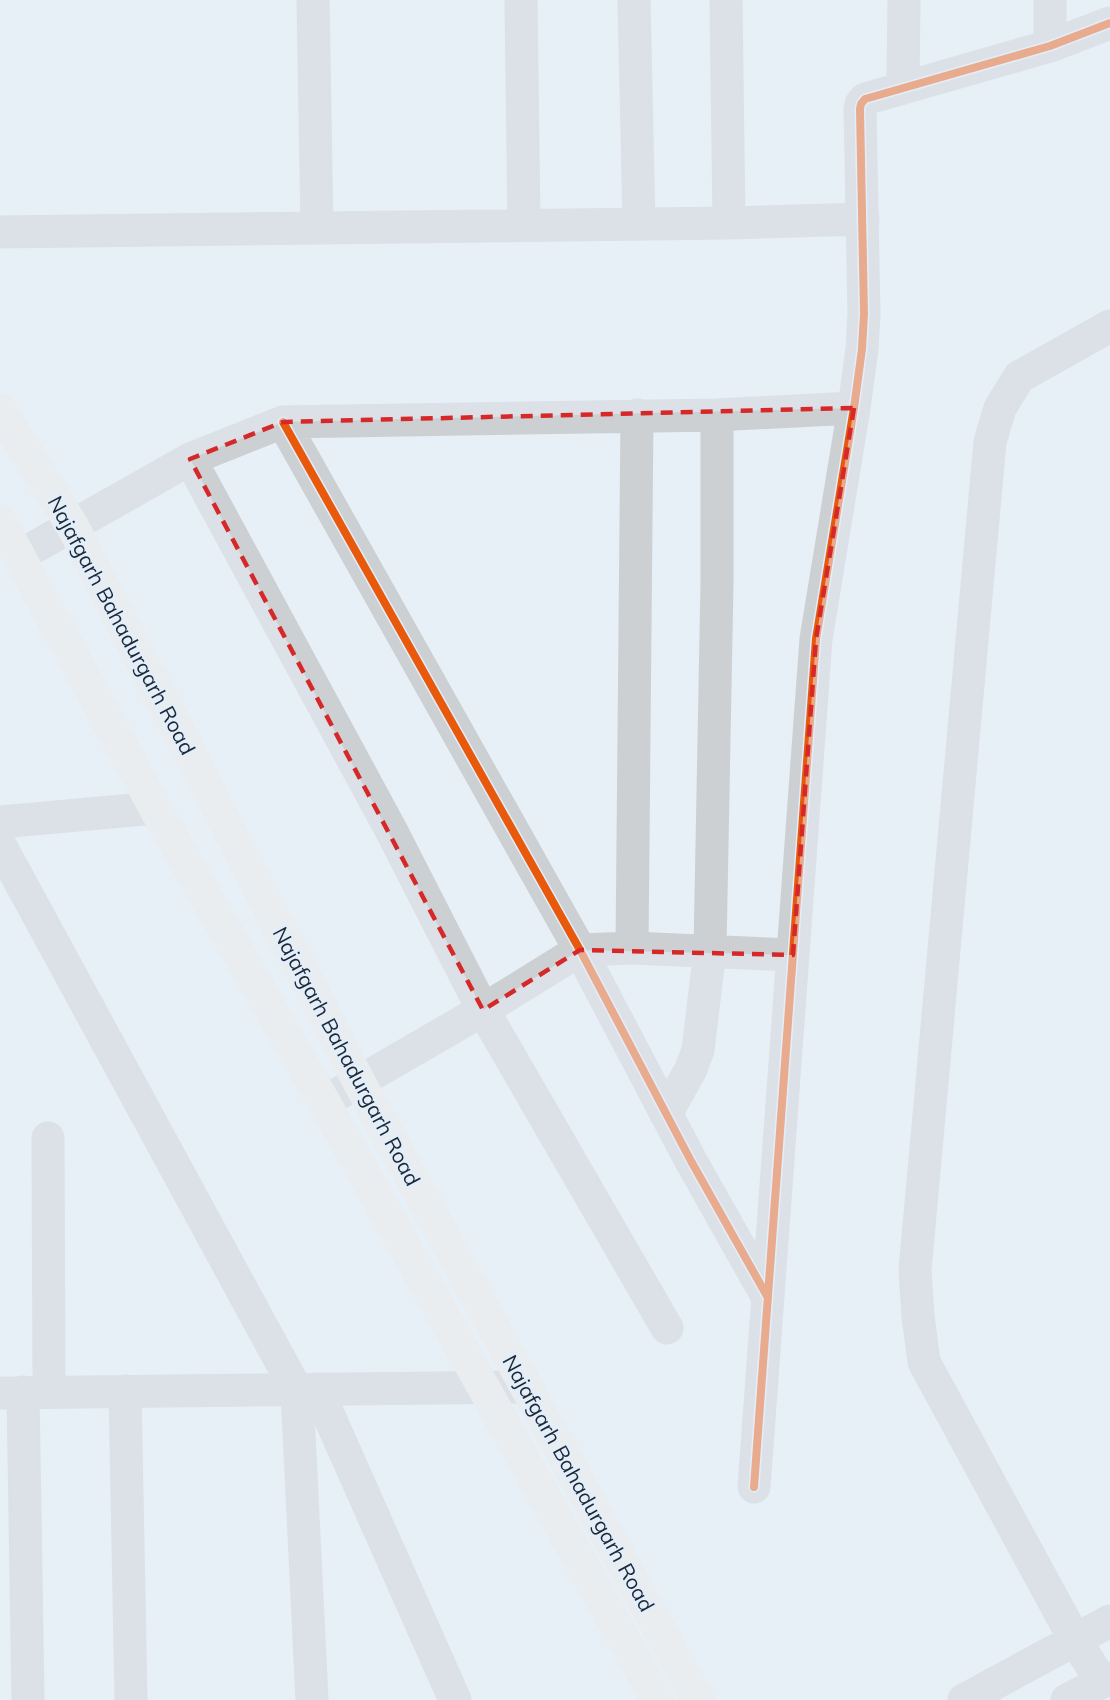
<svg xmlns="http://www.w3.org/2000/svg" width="1110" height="1700" viewBox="0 0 1110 1700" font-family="Mulish,sans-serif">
<rect width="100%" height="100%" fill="#e7eff7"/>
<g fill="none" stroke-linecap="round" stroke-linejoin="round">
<path stroke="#cdd0d3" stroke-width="33" d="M 313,0 L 317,228
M 521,0 L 524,225
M 634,0 L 639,224
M 726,0 L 729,223
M 1050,0 L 1050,46
M 903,87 L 904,0
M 0,232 L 729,223 L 863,219
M 283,422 L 580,950 L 691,1161 L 767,1296
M 190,459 L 391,830 L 483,1010 L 667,1328
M 19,556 L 190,459 L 283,422 L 717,415 L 854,408
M 0,822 L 155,808
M 0,845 L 297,1391 L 312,1700
M 632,948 L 637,415
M 324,1102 L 483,1010 L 580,950 L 632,948 L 793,955
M 666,1114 L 691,1069 L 698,1050 L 710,950 L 717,583 L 717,415
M 48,1138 L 49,1392
M 317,1389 L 455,1700
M 125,1391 L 131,1700
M 23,1392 L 28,1700
M 0,1393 L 526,1387
M 754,1487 L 816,639 L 854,408 L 862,349 L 864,314 L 860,109 L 861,104 L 865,99 L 1050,46 L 1110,23
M 1102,1682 L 1075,1640 L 924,1362 L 918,1316 L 915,1270 L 990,442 L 1000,408 L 1019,377 L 1110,326
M 964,1700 L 1110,1621
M 1067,1700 L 1110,1678"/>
<path stroke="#edebe4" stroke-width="33" d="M 0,410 L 73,527 L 359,1082 L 698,1700
M 0,521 L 155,808 L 324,1102 L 658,1700"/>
<g stroke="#e1eefd" stroke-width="11">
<path id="cycleway" d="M 283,422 L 580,950 L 691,1161 L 767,1296
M 754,1487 L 816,639 L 854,408 L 862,349 L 864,314 L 860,109 L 861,104 L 865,99 L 1050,46 L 1110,23"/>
</g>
<use href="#cycleway" stroke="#e8590c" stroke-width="8"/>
</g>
<path d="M0 0H1110V1700H0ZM 854,408 L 816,639 L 793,955 L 580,950 L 483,1010 L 190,459 L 283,422 Z" fill="#e7eff7" fill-opacity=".55" fill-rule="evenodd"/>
<path fill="none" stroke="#d62828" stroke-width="4.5" stroke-dasharray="12 8" stroke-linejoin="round" d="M 854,408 L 816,639 L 793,955 L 580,950 L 483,1010 L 190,459 L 283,422 Z"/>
<g text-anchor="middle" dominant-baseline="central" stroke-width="4.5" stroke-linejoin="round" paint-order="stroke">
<g font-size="21" fill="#1f2730" stroke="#e1eefd">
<text transform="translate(122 625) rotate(62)">Najafgarh Bahadurgarh Road</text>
<text transform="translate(347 1056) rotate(62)">Najafgarh Bahadurgarh Road</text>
<text transform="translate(579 1483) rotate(61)">Najafgarh Bahadurgarh Road</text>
</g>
</g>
</svg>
